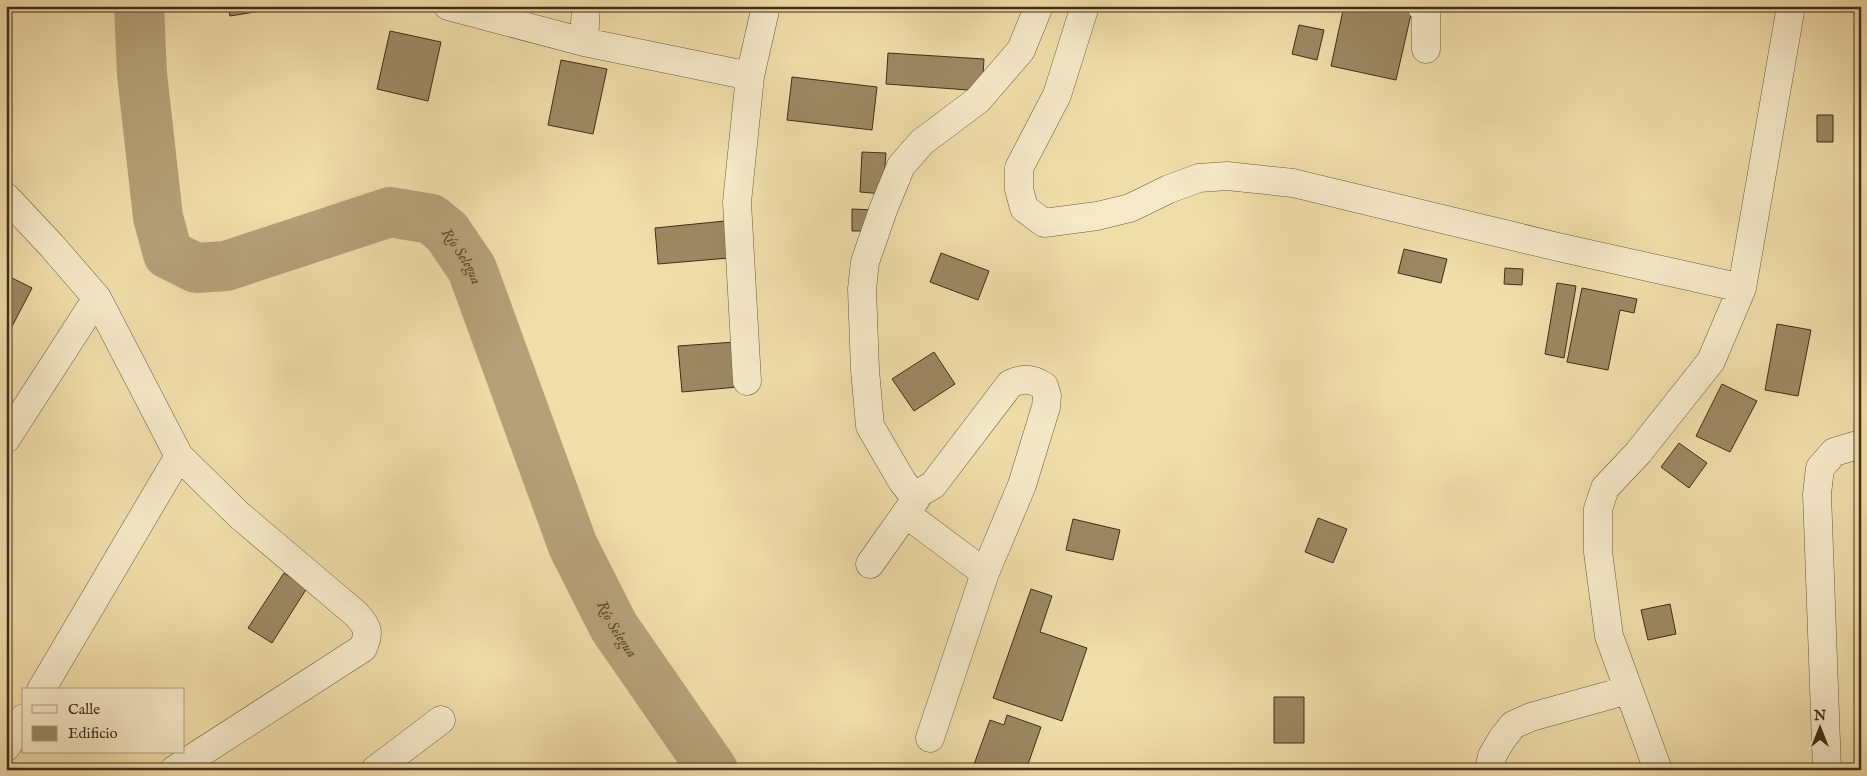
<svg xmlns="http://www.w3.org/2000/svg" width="1867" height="776" viewBox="0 0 1867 776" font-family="'IM FELL English',serif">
<rect width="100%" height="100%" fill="#efddaa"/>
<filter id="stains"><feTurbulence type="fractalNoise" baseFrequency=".004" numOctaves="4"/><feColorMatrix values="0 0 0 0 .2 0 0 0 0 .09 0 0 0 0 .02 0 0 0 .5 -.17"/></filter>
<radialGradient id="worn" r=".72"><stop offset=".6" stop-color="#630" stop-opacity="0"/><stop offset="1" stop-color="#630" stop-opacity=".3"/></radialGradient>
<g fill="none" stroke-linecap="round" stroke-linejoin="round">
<path stroke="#b4a178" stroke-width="50" id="s1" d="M 139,6 L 142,74 L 158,217 L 168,254 L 196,268 L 226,266 L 390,212 L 431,219 L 447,232 L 472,269 L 573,546 L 614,627 L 713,770"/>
</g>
<path fill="#9b8963" stroke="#402d16" d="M 228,6 L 292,6 L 230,16 Z
M 850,6 L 881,6 L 881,11 Z
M 1344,6 L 1396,6 L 1412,10 L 1396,80 L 1331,66 Z
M 1299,25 L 1324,30 L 1317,60 L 1292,54 Z
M 390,31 L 441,42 L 428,101 L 377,89 Z
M 888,53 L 984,59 L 982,91 L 886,84 Z
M 561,60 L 607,69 L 593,134 L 548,125 Z
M 792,77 L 877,87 L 872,130 L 787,120 Z
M 1817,115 L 1833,115 L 1833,142 L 1817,142 Z
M 862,152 L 886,153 L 883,194 L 860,192 Z
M 852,209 L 873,210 L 872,231 L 852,231 Z
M 725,221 L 729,258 L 658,264 L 655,228 Z
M 1404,249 L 1447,259 L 1441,283 L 1398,273 Z
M 941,253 L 989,271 L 978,300 L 930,282 Z
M 1505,268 L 1523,269 L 1522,285 L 1504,284 Z
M 6,275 L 32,288 L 6,338 Z
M 1557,283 L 1576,286 L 1564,358 L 1545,354 Z
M 1582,288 L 1637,299 L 1634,313 L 1620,310 L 1608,370 L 1567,362 Z
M 1777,324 L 1811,330 L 1798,396 L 1765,390 Z
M 735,342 L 738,387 L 682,392 L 678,346 Z
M 934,352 L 955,384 L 914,411 L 892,379 Z
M 1722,384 L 1757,401 L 1730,452 L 1696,436 Z
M 1679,443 L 1707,463 L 1689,488 L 1661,467 Z
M 1318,518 L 1347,529 L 1333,563 L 1305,552 Z
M 1073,519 L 1120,530 L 1113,560 L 1066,550 Z
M 284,573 L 307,588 L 272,643 L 248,628 Z
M 1031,589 L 1052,596 L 1040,632 L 1087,648 L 1062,721 L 993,698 Z
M 1670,604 L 1676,634 L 1648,640 L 1641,610 Z
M 1274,697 L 1304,697 L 1304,743 L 1274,743 Z
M 1007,715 L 1041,727 L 1026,770 L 972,770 L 990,720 L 1004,725 Z"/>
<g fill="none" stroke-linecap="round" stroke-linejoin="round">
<g stroke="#6c593b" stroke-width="29">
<path id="minor" d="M 448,6 L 584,42 L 750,76
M 1085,6 L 1057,95 L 1019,168 L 1019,189 L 1024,208 L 1044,223 L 1097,216 L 1130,208 L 1169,189 L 1199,178 L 1227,176 L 1293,183 L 1558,247 L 1742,288
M 1421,6 L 1426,12 L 1426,49
M 584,42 L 586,6
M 6,197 L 52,246 L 97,298 L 179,456 L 239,515 L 356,614 C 368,627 370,632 363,648 L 174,770
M 747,381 L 737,202 L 750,76 L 766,6
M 6,439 L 97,298
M 906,514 L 985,573
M 870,564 L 916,499
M 41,690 L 179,456
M 930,738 L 985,573 L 1022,485 L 1046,407 L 1047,396 L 1044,386 C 1031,378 1023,378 1010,384 L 933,485 L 921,492 L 909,490 L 902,481 L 870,426 L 865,370 L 862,289 L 865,262 L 883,210 L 901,166 L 922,142 L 978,100 L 1021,50 L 1039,6
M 6,747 L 24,718
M 375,770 L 441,720
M 1489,770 L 1492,756 L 1502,739 L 1513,725 L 1531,717 L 1628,690
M 1658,770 L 1609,636 L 1598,552 L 1598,509 L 1605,488 L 1638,453 L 1711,361 L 1742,288 L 1791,6
M 1827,770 L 1817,494 L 1820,468 L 1834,452 L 1861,444"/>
</g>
<use href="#minor" stroke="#f5e9c8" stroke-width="28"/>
</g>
<g text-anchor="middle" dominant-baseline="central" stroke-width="4" stroke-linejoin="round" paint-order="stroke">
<g font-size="15" font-style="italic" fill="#5d4a2e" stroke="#f5e9c8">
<text stroke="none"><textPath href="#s1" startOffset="575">Río Selegua</textPath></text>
<text stroke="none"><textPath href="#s1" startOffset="980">Río Selegua</textPath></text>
</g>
</g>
<rect width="1867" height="776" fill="none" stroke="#efddaa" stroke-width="25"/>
<rect x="8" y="8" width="1852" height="761" fill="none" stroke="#402d16" stroke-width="2.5"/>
<rect x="12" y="12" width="1842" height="751" fill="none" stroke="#402d16"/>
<rect x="22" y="688" width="162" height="65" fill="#f5e9c8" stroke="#ad9e81"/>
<rect x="32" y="705" width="25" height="8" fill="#f5e9c8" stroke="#ad9e81"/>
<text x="68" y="714" font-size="15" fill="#402d16">Calle</text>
<rect x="32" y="726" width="25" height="15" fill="#9b8963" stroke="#ad9e81"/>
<text x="68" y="738" font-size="15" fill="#402d16">Edificio</text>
<g transform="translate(1820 728)" stroke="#f5e9c8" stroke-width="4" paint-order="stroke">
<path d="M0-4L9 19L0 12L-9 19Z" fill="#402d16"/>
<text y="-8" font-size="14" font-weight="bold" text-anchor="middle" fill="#402d16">N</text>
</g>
<rect width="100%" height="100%" filter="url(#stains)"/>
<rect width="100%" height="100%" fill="url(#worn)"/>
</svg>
